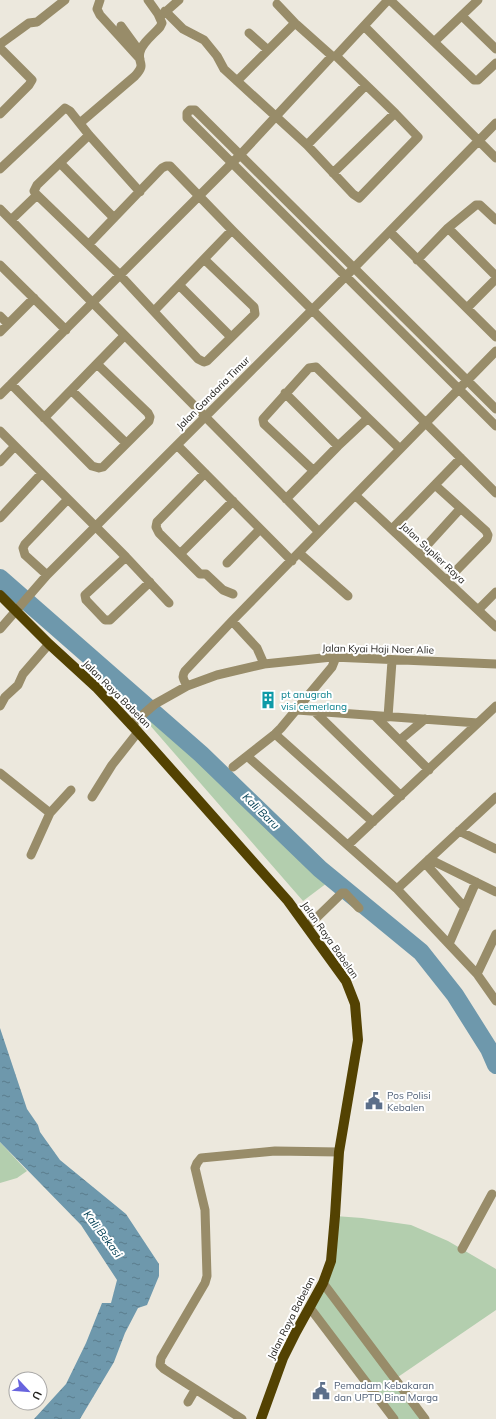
<svg xmlns="http://www.w3.org/2000/svg" width="496" height="1419" viewBox="0 0 496 1419" font-family="Mulish,sans-serif">
<defs>
<pattern id="water-ripples" width="26" height="14" patternUnits="userSpaceOnUse"><rect width="26" height="14" fill="#6e98ac"/><path d="M2 4q2-2 4 0t4 0M15 11q2-2 4 0t4 0" fill="none" stroke="#5a7c8c"/></pattern>
</defs>
<rect width="100%" height="100%" fill="#ece8dd"/>
<path fill="#b3ceae" d="M 154,718 L 327,883 L 303,901 L 148,723 Z
M 0,1142 L 27,1171 L 17,1178 L 0,1183 Z
M 335,1216 L 362,1218 L 411,1225 L 448,1241 L 496,1269 L 496,1310 L 395,1379 L 425,1419 L 394,1419 L 310,1308 L 323,1283 Z"/>
<path fill="url(#water-ripples)" d="M 0,1028 L 27,1109 L 38,1125 L 40,1132 L 60,1160 L 126,1214 L 159,1264 L 159,1276 L 147,1305 L 138,1308 L 125,1333 L 114,1362 L 80,1419 L 34,1419 L 66,1384 L 86,1343 L 102,1303 L 111,1303 L 117,1280 L 81,1225 L 0,1142 Z"/>
<g fill="none" stroke-linecap="round" stroke-linejoin="round">
<path stroke="#6e98ac" stroke-width="18" d="M 0,578 L 201,754 L 320,869 L 421,952 L 455,995 L 489,1049 L 496,1065"/>
<path stroke="#988c69" stroke-width="9" d="M 100,0 L 97,9 L 100,15 L 140,59
M 390,0 L 474,80 L 478,80 L 496,63
M 277,4 L 295,23 L 332,56
M 165,11 L 183,29 L 204,40 L 217,56 L 224,69 L 307,145
M 162,15 L 179,0
M 462,16 L 496,49
M 121,26 L 137,48
M 364,26 L 496,158
M 249,33 L 268,50
M 434,42 L 478,0
M 0,44 L 29,23 L 37,22 L 65,0
M 0,48 L 32,80 L 29,85 L 0,114
M 336,56 L 395,113 L 418,137 L 359,198 L 353,194 L 307,145 L 366,85
M 237,81 L 295,23
M 80,123 L 135,76 C 147,63 137,64 140,52 C 142,43 154,34 160,27 L 162,23 L 158,14 L 148,0
M 89,135 L 37,185 L 34,191 L 35,193 L 120,275 L 198,359 L 204,362 L 207,361 L 255,314 L 254,307 L 204,259
M 60,163 L 114,218
M 0,169 L 65,108 L 70,111 L 89,135 L 140,192
M 333,173 L 395,113
M 0,209 L 319,532
M 11,220 L 37,195
M 448,228 L 496,276
M 390,232 L 496,337
M 89,244 L 162,168 L 166,166 L 170,166 L 232,230 L 496,493
M 417,260 L 448,228 L 476,205 L 480,205 L 496,220
M 0,265 L 66,330
M 179,285 L 231,337
M 467,308 L 496,279
M 154,311 L 232,230
M 0,316 L 8,324
M 0,332 L 34,298
M 11,384 L 92,466 L 99,468 L 103,467 L 149,421 L 150,417 L 148,413 L 97,364
M 71,390 L 126,443
M 285,393 L 338,446
M 0,395 L 240,155 L 332,56 L 336,56 L 388,0
M 496,409 L 195,110 L 190,110 L 187,113 L 187,118 L 496,426
M 44,418 L 124,336
M 0,431 L 126,557 L 169,603
M 177,445 L 292,561
M 0,462 L 15,446
M 314,471 L 264,424 L 263,419 L 309,368 L 316,367 L 368,418 L 400,449
M 205,473 L 157,522 L 156,527 L 159,533 L 200,574 L 206,574 L 223,590 L 233,594
M 435,485 L 486,531 L 488,535 L 487,539 L 447,580
M 355,495 L 496,627
M 286,499 L 338,446 L 368,418
M 0,518 L 42,473
M 392,529 L 461,458
M 299,553 L 348,596
M 180,554 L 233,501
M 419,554 L 460,509
M 126,557 L 85,595 L 86,600 L 105,620 L 110,620 L 150,582
M 227,563 L 260,529
M 47,575 L 25,555 L 23,548 L 25,544 L 68,499
M 478,610 L 496,592
M 232,621 L 257,648 L 264,664
M 0,629 L 47,575 L 346,276 L 496,123
M 336,657 L 332,667 L 281,728 L 275,734 L 247,756 L 397,889 L 477,974 L 496,1001
M 187,686 C 184,680 181,677 185,671 L 232,621 L 496,351
M 0,706 L 5,697 L 18,685 L 23,674 L 49,644
M 297,710 L 478,723
M 314,711 L 401,796
M 375,716 L 429,770
M 388,717 L 392,661
M 131,725 L 155,704 L 187,686 L 217,675 L 264,664 L 332,657 L 496,664
M 275,734 L 373,822
M 400,740 L 425,719
M 233,767 L 247,756
M 0,773 L 50,813
M 92,797 L 112,765 L 138,732
M 459,831 L 496,849
M 348,845 L 496,706
M 31,855 L 50,813 L 71,790
M 429,859 L 496,892
M 425,863 L 465,908
M 397,889 L 496,797
M 307,927 L 342,893 L 345,893 L 359,908
M 449,944 L 476,882
M 477,974 L 496,934
M 462,1249 L 492,1194
M 323,1283 L 425,1419
M 310,1308 L 394,1419
M 188,1402 L 195,1390
M 242,1419 L 164,1369 L 160,1365 L 161,1358 L 205,1283 L 207,1276 L 205,1210 L 195,1168 L 197,1163 L 201,1158 L 275,1151 L 339,1152"/>
<path stroke="#534202" stroke-width="10" d="M 0,595 L 49,644 L 97,688 L 138,732 L 288,901 L 346,981 L 355,1004 L 358,1040 L 339,1152 L 335,1216 L 331,1261 L 323,1283 L 296,1332 L 283,1358 L 261,1419"/>
</g>
<defs>
<g id="building-bare" transform="scale(1.38)"><path d="M-4-6H4V6H1V3H-1V6H-4ZM-2.5-4.3h1.7v1.8h-1.7ZM.8-4.3h1.7v1.8H.8ZM-2.5-1h1.7V.8h-1.7ZM.8-1h1.7V.8H.8Z" fill="#0f9aa8" stroke="#fff" stroke-width="2.5" paint-order="stroke"/></g>
<g id="civic-bare" transform="scale(1.38)"><path d="M-.6-6.5H3V-4.5H.6V-3L4-1V1h2V6H-6V1h2V-1L-.6-3ZM-1.2 2.5V6h2.4V2.5Z" fill="#5c6f8a" stroke="#fff" stroke-width="2.5" paint-order="stroke"/></g>
</defs>
<g fill-rule="evenodd">
<use href="#building-bare" x="268" y="700"/>
<use href="#civic-bare" x="374" y="1101"/>
<use href="#civic-bare" x="321" y="1391"/>
</g>
<g text-anchor="middle" dominant-baseline="central" stroke-width="4" stroke-linejoin="round" paint-order="stroke">
<g font-size="10" fill="#252420" stroke="#fff">
<text transform="translate(213 393) rotate(-45)">Jalan Gandaria Timur</text>
<text transform="translate(433 553) rotate(43)">Jalan Suplier Raya</text>
<text transform="translate(378 649) rotate(1)">Jalan Kyai Haji Noer Alie</text>
<text transform="translate(117 694) rotate(45)">Jalan Raya Babelan</text>
<text transform="translate(330 940) rotate(55)">Jalan Raya Babelan</text>
<text transform="translate(291 1318) rotate(-63)">Jalan Raya Babelan</text>
</g>
<g font-size="10" fill="#0d838f" stroke="#fff" text-anchor="start">
<text x="281" y="694">pt anugrah<tspan x="281" dy="12">visi cemerlang</tspan></text>
</g>
<g font-size="10" fill="#4e5e75" stroke="#fff" text-anchor="start">
<text x="387" y="1095">Pos Polisi<tspan x="387" dy="12">Kebalen</tspan></text>
<text x="334" y="1385">Pemadam Kebakaran<tspan x="334" dy="12">dan UPTD Bina Marga</tspan></text>
</g>
<g font-size="11" font-style="italic" fill="#003e53" stroke="#fff">
<text transform="translate(261 811) rotate(44)">Kali Baru</text>
<text transform="translate(103 1234) rotate(53)">Kali Bekasi</text>
</g>
</g>
<g transform="translate(28 1391) rotate(116)"><circle r="19" fill="#ffffff" stroke="#a8a7a6"/>
<path d="M0-3L7 15L0 10L-7 15Z" fill="#6864de"/>
<text y="-6" font-size="11" font-weight="bold" text-anchor="middle" fill="#252420">U</text>
</g>
</svg>
